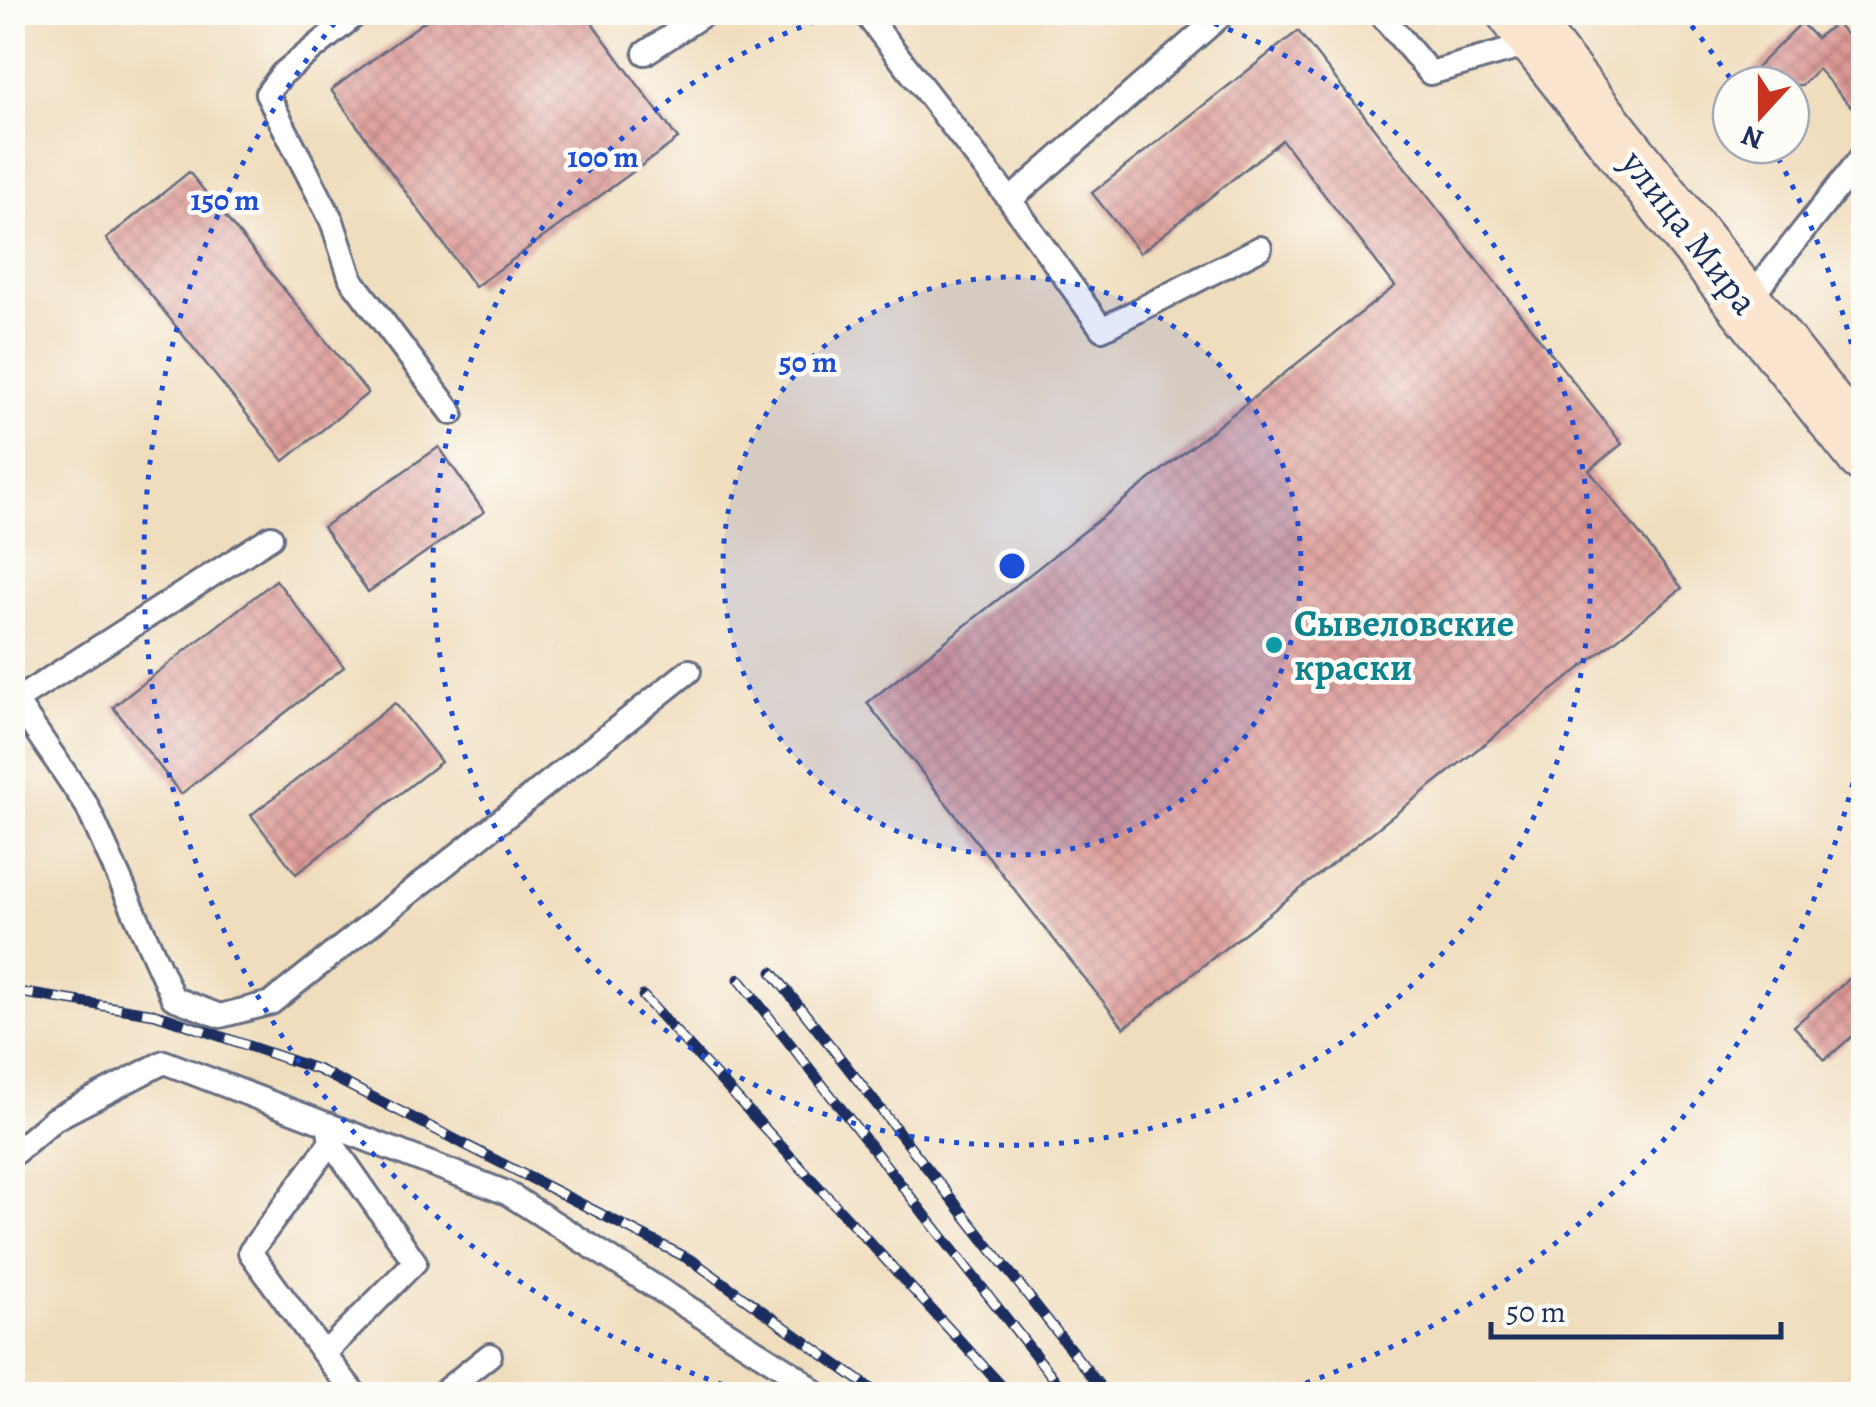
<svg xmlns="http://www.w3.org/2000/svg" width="1876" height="1407" viewBox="0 0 1876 1407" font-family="Alegreya,serif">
<defs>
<pattern id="building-cross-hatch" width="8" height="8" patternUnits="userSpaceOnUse" patternTransform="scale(2.5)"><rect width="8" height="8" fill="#dd9995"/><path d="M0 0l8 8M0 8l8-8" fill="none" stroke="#b27d7d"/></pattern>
</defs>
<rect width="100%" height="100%" fill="#fdfcf7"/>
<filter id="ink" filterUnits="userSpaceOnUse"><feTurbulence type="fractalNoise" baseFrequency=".01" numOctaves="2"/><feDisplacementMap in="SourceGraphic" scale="20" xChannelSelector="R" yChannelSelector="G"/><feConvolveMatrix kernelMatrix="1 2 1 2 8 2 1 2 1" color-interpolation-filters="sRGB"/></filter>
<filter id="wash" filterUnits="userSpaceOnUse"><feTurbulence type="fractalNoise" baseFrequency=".0048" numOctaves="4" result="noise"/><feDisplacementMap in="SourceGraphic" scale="40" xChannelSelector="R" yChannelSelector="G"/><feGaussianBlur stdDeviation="2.25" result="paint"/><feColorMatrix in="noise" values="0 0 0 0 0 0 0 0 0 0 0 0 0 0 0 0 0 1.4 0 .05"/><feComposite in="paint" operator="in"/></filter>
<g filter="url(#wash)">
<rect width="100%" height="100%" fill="#f0ddbe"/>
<g id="blocks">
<path fill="url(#building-cross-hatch)" d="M 437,12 L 584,12 L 678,139 L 475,287 L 331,90 Z
M 1801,23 L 1816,38 L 1836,23 L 1864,54 L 1864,121 L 1818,69 L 1802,85 L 1739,85 Z
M 1298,31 L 1622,444 L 1589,470 L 1682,588 L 1124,1028 L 867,703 L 1395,286 L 1282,140 L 1140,253 L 1092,193 Z
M 189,172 L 368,393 L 284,461 L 106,239 Z
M 439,447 L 484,512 L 368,592 L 323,527 Z
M 276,580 L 344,667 L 181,794 L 113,707 Z
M 395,703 L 441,762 L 296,874 L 251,815 Z
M 1864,966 L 1864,1026 L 1825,1060 L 1794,1026 Z"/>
</g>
</g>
<g filter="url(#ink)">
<use href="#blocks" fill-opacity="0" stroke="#666c80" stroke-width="2.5"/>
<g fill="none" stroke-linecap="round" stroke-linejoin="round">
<g stroke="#666c80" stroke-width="28">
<path id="service" d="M 359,12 L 282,74 L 267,94 L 332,221 L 351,279 L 452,413
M 864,12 L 1010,200
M 1225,12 L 1010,200 L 1102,329 L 1260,248
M 1379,12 L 1430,73 L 1539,42
M 645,53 L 707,12
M 1746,303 L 1864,154
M 16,701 L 87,806 L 173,998 L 220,1016 L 271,1003 L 689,671
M 12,703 L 271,537
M 328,1124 L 331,1142 L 250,1252 L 324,1354 L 415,1262 L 331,1142
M 12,1155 L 54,1119 L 164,1062 L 507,1193 L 796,1376 L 816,1394
M 324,1354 L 355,1394
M 441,1394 L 490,1355"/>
</g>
<g stroke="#666c80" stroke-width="60">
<path id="secondary" d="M 1515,12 L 1864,454"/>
</g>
<use href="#service" stroke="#fff" stroke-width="22"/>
<use href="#secondary" stroke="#fce5cf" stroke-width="55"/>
<g stroke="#1b2f5e" stroke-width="11">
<path id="rail" d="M 772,972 L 1106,1394
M 739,979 L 1066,1394
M 12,991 L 155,1014 L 319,1070 L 693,1261 L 878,1394
M 643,996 L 1009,1394"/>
</g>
<use href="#rail" stroke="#fdfcf7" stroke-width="8" stroke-dasharray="22" stroke-linecap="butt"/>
</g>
</g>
<circle cx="1012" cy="566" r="289" fill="#1d4ed8" fill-opacity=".12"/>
<g fill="none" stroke="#1d4ed8" stroke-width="5" stroke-dasharray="5 10">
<circle cx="1012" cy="566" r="289"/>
<path d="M1186 14A579 579 0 1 1 838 14"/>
<path d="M1863 739A868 868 0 0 1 1273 1394M751 1394A868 868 0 0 1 342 14M1682 14A868 868 0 0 1 1732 81M1771 145A868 868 0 0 1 1863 393"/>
</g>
<circle fill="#0f9aa8" stroke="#fdfcf7" stroke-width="4" cx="1274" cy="645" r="10"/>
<g text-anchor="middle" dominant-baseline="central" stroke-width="9" stroke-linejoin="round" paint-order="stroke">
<g font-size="38" fill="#1b2f5e" stroke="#fdfcf7">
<text transform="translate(1690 232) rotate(52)">улица Мира</text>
</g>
<g font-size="38" font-weight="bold" fill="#0d838f" stroke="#fdfcf7" text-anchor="start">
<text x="1294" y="623">Сывеловские<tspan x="1294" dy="44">краски</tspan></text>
</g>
</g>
<circle cx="1012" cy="566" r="15" fill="#1d4ed8" stroke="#fdfcf7" stroke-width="5"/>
<g font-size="30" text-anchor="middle" font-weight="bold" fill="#1d4ed8" stroke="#fdfcf7" stroke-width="9" stroke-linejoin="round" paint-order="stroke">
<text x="603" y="167">100 m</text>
<text x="225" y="210">150 m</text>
<text x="808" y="372">50 m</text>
</g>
<rect width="1876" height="1407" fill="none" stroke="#fdfcf7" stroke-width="50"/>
<g transform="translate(1761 115) rotate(201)"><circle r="48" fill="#fdfcf7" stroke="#a3aaba" stroke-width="2.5"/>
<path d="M0-8L18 38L0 25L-18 38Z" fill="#c8321e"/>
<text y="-15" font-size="28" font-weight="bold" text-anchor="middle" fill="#1b2f5e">N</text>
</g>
<path d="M1491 1322v15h290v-15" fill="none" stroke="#1b2f5e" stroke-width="5"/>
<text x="1506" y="1322" font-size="30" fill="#1b2f5e" stroke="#fdfcf7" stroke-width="8" paint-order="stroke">50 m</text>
</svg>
